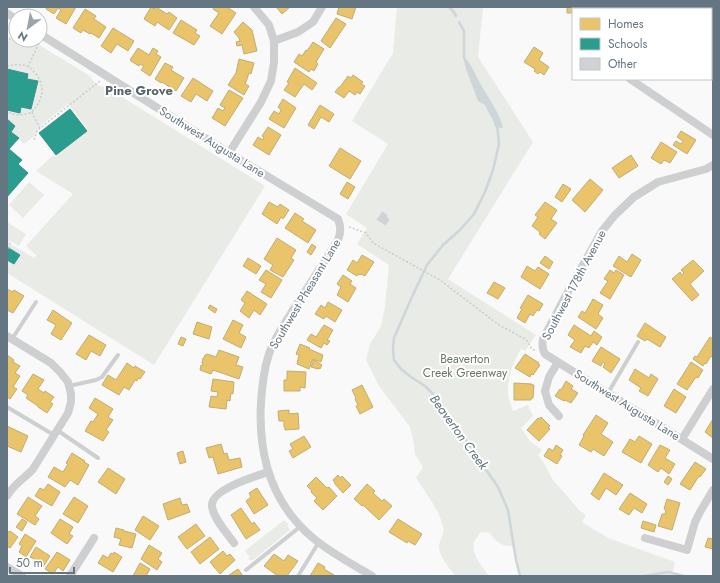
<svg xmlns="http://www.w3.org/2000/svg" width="720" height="583" viewBox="0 0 720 583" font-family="Jost,sans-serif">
<rect width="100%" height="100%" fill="#f9f9f9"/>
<path fill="#e8ebe6" d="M 397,7 L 483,7 L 478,57 L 533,142 L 448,279 L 536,335 L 525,351 L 521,349 C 514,361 507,377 508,392 C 508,398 511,405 513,411 L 528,405 L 533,416 L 521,428 L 530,441 L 542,450 L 538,455 L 542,460 L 553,480 L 580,511 L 586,515 L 582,522 L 608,538 L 675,562 L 672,576 L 520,576 L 512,546 C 500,546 497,542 490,533 L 481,532 C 479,534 477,537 475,540 C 469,553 482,566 489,576 L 455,576 C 450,569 439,556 439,547 C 439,539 445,536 443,526 C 438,508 426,493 416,478 L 423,467 L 415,454 L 413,439 L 410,427 L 379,386 L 366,360 L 370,344 L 381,326 L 385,307 L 389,265 L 357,244 L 367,228 L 346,214 L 388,144 L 352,121 L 393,53 Z
M 16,31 L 16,40 L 31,40 L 90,76 C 95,84 97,86 106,87 L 265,186 L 154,365 L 7,273 L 7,260 L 14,264 L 20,255 L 7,247 L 7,242 L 34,258 L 37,255 L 35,254 L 26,246 L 73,194 L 36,171 L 52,156 L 55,157 L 88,130 L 68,104 L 41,125 L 33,137 L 24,144 L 11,132 L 15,126 L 7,119 L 7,110 L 20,113 L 21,107 L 31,109 L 38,81 L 27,79 L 27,74 L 8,69 L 7,71 L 7,44 Z
M 29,182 L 44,195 L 23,218 L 9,205 Z
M 7,222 L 26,234 L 19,246 L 7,239 Z
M 284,520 L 289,525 L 287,526 L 290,530 L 253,560 L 250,560 L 248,558 L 250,557 L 245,551 Z"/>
<path fill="#ced6d9" d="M 463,56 C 472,64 474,73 480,83 C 488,98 499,111 503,128 L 495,127 L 493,120 L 490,115 L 485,105 L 478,101 L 466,69 Z"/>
<path fill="#e9c46a" stroke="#c1ad72" d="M 47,7 L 76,7 L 66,24 L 56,18 L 61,10 L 58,8 L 54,14 L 46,9 Z
M 151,7 L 154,9 L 156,7 L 167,14 L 169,12 L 177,18 L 169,30 L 157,22 L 155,26 L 144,19 Z
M 214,7 L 227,7 L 236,13 L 222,34 L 210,26 L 219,13 L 213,9 Z
M 276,7 L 290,7 L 282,14 Z
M 339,7 L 356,7 L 352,19 L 337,14 Z
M 567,7 L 583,7 L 583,9 L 573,9 L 573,13 L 567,13 Z
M 85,9 L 96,16 L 94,19 L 106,27 L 99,38 L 91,33 L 90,34 L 83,30 L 81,33 L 73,28 Z
M 336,18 L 346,24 L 330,48 L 321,41 Z
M 181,20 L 197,30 L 195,33 L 200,36 L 194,45 L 173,33 Z
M 243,22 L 252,30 L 257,51 L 244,54 L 242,45 L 237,46 L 236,42 L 240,41 L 239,38 L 234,32 Z
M 113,28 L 134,41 L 128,51 L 117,44 L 111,53 L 101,46 Z
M 313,42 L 324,49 L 316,62 L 318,64 L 314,71 L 311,69 L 309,72 L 294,62 L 299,54 L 302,56 L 306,50 L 307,51 Z
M 534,47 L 543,53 L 539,60 L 549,67 L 544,75 L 540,72 L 538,74 L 534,71 L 535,69 L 524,62 Z
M 138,48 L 149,55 L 153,48 L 158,51 L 156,54 L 161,57 L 150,76 L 141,70 L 144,66 L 140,64 L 139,66 L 131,61 L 130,60 Z
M 239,59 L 254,63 L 251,74 L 249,73 L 247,79 L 245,84 L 249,86 L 244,95 L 228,85 L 236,73 Z
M 165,63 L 173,67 L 171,70 L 184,78 L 176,91 L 162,82 L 161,83 L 155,79 Z
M 295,68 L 317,83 L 312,90 L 304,84 L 295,97 L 284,90 L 289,83 L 287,82 Z
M 353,75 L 363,82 L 361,84 L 365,86 L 360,94 L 357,92 L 355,95 L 349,91 L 344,98 L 335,92 L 339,87 L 340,87 L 348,76 L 351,78 Z
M 193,78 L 213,91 L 207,101 L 196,94 L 191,102 L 181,96 Z
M 229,90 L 243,98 L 225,126 L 212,118 L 218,108 L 223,111 L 225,108 L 220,105 Z
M 283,99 L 296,108 L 284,128 L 269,119 L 274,111 L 279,114 L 281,110 L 278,107 Z
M 320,105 L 334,114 L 329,122 L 321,117 L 314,129 L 308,125 Z
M 268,127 L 281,135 L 269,155 L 253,145 L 258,137 L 263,140 L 264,137 L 262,136 Z
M 681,131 L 696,140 L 687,154 L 673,145 L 676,141 L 681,144 L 683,141 L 677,137 Z
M 661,142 L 677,152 L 670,163 L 664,160 L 661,164 L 651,158 Z
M 340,148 L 361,161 L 350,179 L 329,166 Z
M 631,155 L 638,166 L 619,178 L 612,168 Z
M 590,179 L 603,190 L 585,212 L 572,200 Z
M 347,182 L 355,187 L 348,199 L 340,194 Z
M 563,184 L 571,189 L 562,202 L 555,197 Z
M 269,202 L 278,207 L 280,204 L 289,210 L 283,219 L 281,217 L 277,224 L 262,214 Z
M 545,202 L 557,210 L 551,219 L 557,223 L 545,239 L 539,234 L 540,232 L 532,226 L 538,217 L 535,215 Z
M 295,213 L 304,219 L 302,221 L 316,230 L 308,243 L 285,228 Z
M 277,238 L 296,250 L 291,258 L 294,260 L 283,277 L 270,270 L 273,265 L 264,259 Z
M 312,244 L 316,247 L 311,255 L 307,252 Z
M 632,254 L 641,260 L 631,277 L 613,266 L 619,256 L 627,262 Z
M 362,255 L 374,262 L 365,276 L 361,274 L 360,275 L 358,274 L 357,276 L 347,270 L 353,260 L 357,263 Z
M 545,256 L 553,262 L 549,269 L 540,263 Z
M 248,258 L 261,266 L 256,274 L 243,266 Z
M 693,260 L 704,271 L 690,284 L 699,295 L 692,301 L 672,279 L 680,272 L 682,275 L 684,273 L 681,270 Z
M 527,266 L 535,271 L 538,267 L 549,274 L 540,289 L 521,277 Z
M 266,270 L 282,280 L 271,298 L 261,292 L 266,284 L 259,280 Z
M 610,270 L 614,273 L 616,270 L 624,275 L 610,299 L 600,293 L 608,281 L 604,279 Z
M 343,275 L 352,281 L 350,284 L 356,288 L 348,302 L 337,295 L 341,287 L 337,284 Z
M 494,282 L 505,288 L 498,299 L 487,293 Z
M 7,289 L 13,292 L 14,290 L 24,296 L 13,313 L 7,310 Z
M 247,291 L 267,304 L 260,315 L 254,310 L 249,318 L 240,311 L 245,303 L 241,300 Z
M 528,295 L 543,304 L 539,311 L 537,310 L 533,316 L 530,314 L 525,323 L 517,318 L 522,309 L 520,308 Z
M 593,299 L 603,305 L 598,314 L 603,318 L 596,329 L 578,317 L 582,311 L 585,313 Z
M 328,302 L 342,310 L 335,322 L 326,316 L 324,319 L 315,314 L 321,305 L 325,308 Z
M 210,305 L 217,309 L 215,313 L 208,308 Z
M 53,310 L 72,323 L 61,340 L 51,334 L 56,325 L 47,320 Z
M 233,320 L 243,325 L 239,333 L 246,337 L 241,348 L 223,339 Z
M 197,322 L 212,327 L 209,339 L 193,334 Z
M 645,323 L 666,337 L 660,347 L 647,339 L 645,341 L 637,336 Z
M 324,325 L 333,330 L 327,340 L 330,341 L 327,345 L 324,343 L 321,348 L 307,340 L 311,334 L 316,337 Z
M 574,325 L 591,336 L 594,331 L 602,337 L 597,345 L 593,342 L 589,348 L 585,346 L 581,353 L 570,347 L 575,340 L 568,335 Z
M 89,335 L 106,345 L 100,356 L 91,351 L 86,360 L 76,354 Z
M 181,337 L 186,339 L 183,346 L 178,344 Z
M 710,337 L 713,339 L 713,355 L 712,357 L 711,356 L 706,364 L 705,363 L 703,366 L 693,359 L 695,356 L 697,357 Z
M 300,344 L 310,348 L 309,349 L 323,355 L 321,362 L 313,359 L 309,369 L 297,364 L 299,355 L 296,354 Z
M 601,347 L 620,359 L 611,373 L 603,367 L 605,364 L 603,362 L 601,366 L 592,361 Z
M 219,350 L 239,357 L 236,365 L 243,367 L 239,379 L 213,370 L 211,374 L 200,370 L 201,365 L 202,366 L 203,363 L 202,363 L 203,358 L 204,358 L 205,355 L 206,355 L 207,354 L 216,357 Z
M 525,354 L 539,363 L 538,364 L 540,365 L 533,375 L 531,374 L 530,377 L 515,368 Z
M 7,355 L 14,360 L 13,362 L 20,366 L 15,373 L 20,376 L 13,387 L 17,389 L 10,399 L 7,397 Z
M 314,360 L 322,365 L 320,369 L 318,368 L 318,369 L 311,367 Z
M 691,362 L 703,370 L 698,378 L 696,377 L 687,390 L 677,384 Z
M 127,363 L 134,368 L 135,366 L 145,372 L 140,379 L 138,378 L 137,381 L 135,380 L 129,390 L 124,387 L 119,395 L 102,385 L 108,375 L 116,380 Z
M 635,369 L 649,378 L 651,374 L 658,379 L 648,396 L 639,391 L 641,388 L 629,380 Z
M 287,371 L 306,372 L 305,388 L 300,387 L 300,391 L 284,391 L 284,380 L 287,380 Z
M 33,374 L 44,380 L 38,389 L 44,393 L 45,391 L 54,397 L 50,402 L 53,404 L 47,413 L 38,407 L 38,406 L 26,398 L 28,395 L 22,391 Z
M 213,379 L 234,382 L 233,394 L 231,393 L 230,401 L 227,400 L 226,409 L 209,407 L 211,396 L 217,397 L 218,392 L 211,391 Z
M 566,381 L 573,386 L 571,389 L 578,393 L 571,403 L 565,400 L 564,401 L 555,396 L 560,389 L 561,390 Z
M 514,383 L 532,384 L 532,385 L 534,385 L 533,398 L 531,398 L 531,400 L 514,400 Z
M 362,385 L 373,407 L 360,414 L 356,406 L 358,405 L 355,399 L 356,398 L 352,390 Z
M 674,389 L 686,397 L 676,413 L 664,406 Z
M 95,398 L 113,409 L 108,417 L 113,420 L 106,430 L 109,432 L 103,441 L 85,431 L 91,421 L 93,422 L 98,414 L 89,408 Z
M 289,410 L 289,414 L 298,413 L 299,429 L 285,430 L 285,427 L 284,427 L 284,421 L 279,421 L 278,411 Z
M 596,415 L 608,423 L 601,434 L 613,442 L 604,456 L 593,449 L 591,452 L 579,445 L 584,436 L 583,435 Z
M 541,417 L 550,426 L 548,428 L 550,429 L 539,441 L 527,430 L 538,418 L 539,419 Z
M 713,419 L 713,438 L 705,432 Z
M 7,426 L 28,436 L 21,452 L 7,446 Z
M 304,436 L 311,447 L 293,458 L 289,451 L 293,449 L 290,444 Z
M 639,436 L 652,444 L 641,463 L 622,452 L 630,439 L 635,442 Z
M 221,444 L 224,454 L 227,453 L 229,460 L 240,458 L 242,467 L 218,474 L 213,457 L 209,458 L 206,448 Z
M 556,445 L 563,450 L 560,455 L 562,456 L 557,464 L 544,456 L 549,448 L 553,451 Z
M 660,445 L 670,450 L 665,458 L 675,464 L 669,474 L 661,468 L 658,472 L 648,465 Z
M 183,451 L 186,462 L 180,464 L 177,453 Z
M 72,453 L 85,461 L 84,462 L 89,465 L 78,485 L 70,480 L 65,487 L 48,477 L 54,467 L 63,472 L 68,464 L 66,463 Z
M 695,462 L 706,469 L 700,477 L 699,476 L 690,490 L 680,484 Z
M 108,468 L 125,479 L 116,494 L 98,482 Z
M 604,473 L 623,485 L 616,495 L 606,488 L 599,500 L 591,494 Z
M 338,475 L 340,478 L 342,476 L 351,485 L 343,493 L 335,484 L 335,483 L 333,480 Z
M 668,476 L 672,479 L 668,485 L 664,482 Z
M 316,477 L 327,488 L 329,487 L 337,496 L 323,510 L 314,501 L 317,498 L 311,492 L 312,491 L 307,486 Z
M 48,484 L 60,492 L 52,506 L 35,496 L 40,488 L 44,490 Z
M 367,484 L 375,491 L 373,493 L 382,501 L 384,499 L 392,506 L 379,520 L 363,505 L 362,506 L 354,499 Z
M 257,488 L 268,505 L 254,514 L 246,501 L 251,497 L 249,493 Z
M 630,493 L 647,504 L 642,513 L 634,508 L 629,515 L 619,509 Z
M 28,497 L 42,506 L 35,516 L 39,519 L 35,525 L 17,514 Z
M 74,497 L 88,506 L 78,523 L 63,514 Z
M 180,498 L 182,505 L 187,504 L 190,512 L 168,520 L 163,504 Z
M 667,499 L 680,503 L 672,530 L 658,526 L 662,514 L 665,514 L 666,510 L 664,509 Z
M 241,508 L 252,524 L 254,522 L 260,530 L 246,539 L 231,515 Z
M 143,516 L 159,526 L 150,540 L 135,530 Z
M 22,519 L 27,522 L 22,531 L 16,527 Z
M 60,519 L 73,527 L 69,534 L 73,536 L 67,544 L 51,533 Z
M 398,519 L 422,534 L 415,545 L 408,541 L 407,543 L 389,532 Z
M 643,521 L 656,525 L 654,532 L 641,528 Z
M 196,524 L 205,536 L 187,549 L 178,537 Z
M 116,528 L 124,530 L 124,531 L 136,534 L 132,548 L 119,545 L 121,539 L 114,537 Z
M 7,531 L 9,532 L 10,531 L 18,537 L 10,548 L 7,546 Z
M 25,534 L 36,541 L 26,557 L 19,552 L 22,546 L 19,544 Z
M 210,537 L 219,549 L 200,564 L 191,552 Z
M 708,538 L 713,539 L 713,549 L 705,547 Z
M 149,545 L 162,553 L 158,559 L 162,562 L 157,570 L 141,559 Z
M 36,547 L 50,556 L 43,567 L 35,562 L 36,560 L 30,557 Z
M 223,551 L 227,556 L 230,554 L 235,560 L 220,574 L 210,562 Z
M 57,552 L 70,560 L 63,571 L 58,567 L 53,574 L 45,569 Z
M 114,552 L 122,557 L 113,572 L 98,563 L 103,555 L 108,558 L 111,553 L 113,554 Z
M 274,554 L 284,561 L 288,555 L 298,561 L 287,576 L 278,576 L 264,566 Z
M 140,563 L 150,569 L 146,576 L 133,576 Z
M 318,563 L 325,567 L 324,569 L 334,575 L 333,576 L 310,576 Z
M 238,569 L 243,576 L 230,576 L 229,575 Z"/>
<path fill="#2a9d8f" stroke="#3c918b" d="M 7,69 L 28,74 L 27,79 L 38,81 L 31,109 L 21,107 L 20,113 L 7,110 Z
M 70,109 L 87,131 L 56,155 L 39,133 Z
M 7,119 L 15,126 L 11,132 L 19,138 L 9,149 L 22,160 L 18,164 L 28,173 L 7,197 Z
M 7,247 L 20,255 L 14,264 L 7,260 Z"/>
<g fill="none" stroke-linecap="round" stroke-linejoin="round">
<path stroke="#ced6d9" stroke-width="2.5" d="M 449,7 L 453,11 L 456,16
M 459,22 L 464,31 L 464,58
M 497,124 L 499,144 L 493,170 L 485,192 L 474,214 L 460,230 L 443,245 L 427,265 L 411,299 L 394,338 L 393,349 L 394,360 L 401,369 L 411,377 L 425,386 L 436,397 L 498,487 L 508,510 L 516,560 L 520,576
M 645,576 L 668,572 L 684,576"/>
</g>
<path fill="#d0d2d3" stroke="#e8e8e8" d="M 382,211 L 388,215 L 387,217 L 390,219 L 386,226 L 376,220 Z"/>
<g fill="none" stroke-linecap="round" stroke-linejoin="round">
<path stroke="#cbcccd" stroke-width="1.5" stroke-dasharray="2 2" stroke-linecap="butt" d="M 7,43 L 16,28
M 7,66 C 14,65 22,63 29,67 C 31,68 33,71 35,73 C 43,82 44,92 39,102 C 36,108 32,113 26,114 C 19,116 13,114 7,112
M 28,67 L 39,43
M 32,112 L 33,115 L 40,128 L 100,81
M 34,140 L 37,131 L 40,128
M 349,227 L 366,233 L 373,243 L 440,280 L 499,325 L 525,339 C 529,342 529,346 532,349 L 535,350
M 7,240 L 10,243 L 9,249"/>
<path stroke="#cecfd0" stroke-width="4" d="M 12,339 L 36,302
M 69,386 L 96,380 L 102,377 L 118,355
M 608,393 L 638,342
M 7,407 L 54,435
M 57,430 L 98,458
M 246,570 L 301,526
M 298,576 L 319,542"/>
<path stroke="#cecfd0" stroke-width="8" d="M 7,13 L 16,19
M 40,34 L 229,153 L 338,219 C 341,227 341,232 338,240 C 325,261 311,282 297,304 C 287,320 275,336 269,354 C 264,369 262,386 261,402 C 258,455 271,503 313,538 C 331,553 352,564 372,576
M 274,41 L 298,32 L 313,22 L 322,7
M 630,79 L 713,135
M 229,153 L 261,102 L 271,81 L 274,62 L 274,41 L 269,25 L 254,7
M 713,165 L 706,169 L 658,182 L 634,197 L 615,215 L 602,231 L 565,297 L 543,339 C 542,345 542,349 545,354 L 713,459
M 7,336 L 51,363 L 60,372 L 68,382 L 71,394 L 71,402 L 68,413 L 33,469 C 24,479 15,483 7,496
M 558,362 L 549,377 L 545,391 L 549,405 L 559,416
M 682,439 L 713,389
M 645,538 L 687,550 L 695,522 L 700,512 L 713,490
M 234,543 C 227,533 213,518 212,506 C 210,490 256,476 268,472
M 7,567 L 22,576
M 70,576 L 94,538"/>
</g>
<g text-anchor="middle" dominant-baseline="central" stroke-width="4" stroke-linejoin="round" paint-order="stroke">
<g font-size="12" fill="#657683" stroke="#fff">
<text transform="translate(212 142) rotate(32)">Southwest Augusta Lane</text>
<text transform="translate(574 285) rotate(-62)">Southwest 178th Avenue</text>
<text transform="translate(305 294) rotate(-59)">Southwest Pheasant Lane</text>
<text transform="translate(627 405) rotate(32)">Southwest Augusta Lane</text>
</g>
<g font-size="12" fill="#687a64" stroke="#fff">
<text x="465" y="359">Beaverton<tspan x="465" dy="14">Creek Greenway</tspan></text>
</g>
<g font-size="13" font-weight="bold" fill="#57646e" stroke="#fff">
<text x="139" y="90">Pine Grove</text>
</g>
<g font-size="13" font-style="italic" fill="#60757c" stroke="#fff">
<text transform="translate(459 432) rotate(54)">Beaverton Creek</text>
</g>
</g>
<rect width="720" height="583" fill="none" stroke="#657683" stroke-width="16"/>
<rect x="572" y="8" width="140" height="72" fill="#ffffff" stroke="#c1c8cd"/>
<rect x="580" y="18" width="20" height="12" fill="#e9c46a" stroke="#c1c8cd"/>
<text x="608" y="28" font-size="12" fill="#657683">Homes</text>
<rect x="580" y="38" width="20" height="12" fill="#2a9d8f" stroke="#c1c8cd"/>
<text x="608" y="48" font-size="12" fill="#657683">Schools</text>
<rect x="580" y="58" width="20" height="12" fill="#d0d2d3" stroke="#c1c8cd"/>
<text x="608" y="68" font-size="12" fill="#657683">Other</text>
<g transform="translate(28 28) rotate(212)"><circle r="19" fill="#ffffff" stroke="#c1c8cd"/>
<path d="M0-3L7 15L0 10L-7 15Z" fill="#99a4ac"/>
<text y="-6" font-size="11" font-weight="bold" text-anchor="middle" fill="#657683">N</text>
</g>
<path d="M10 567v6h64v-6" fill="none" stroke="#657683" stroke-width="2"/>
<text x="16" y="567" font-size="12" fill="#657683" stroke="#ffffff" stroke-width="3" paint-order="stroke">50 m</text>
</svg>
